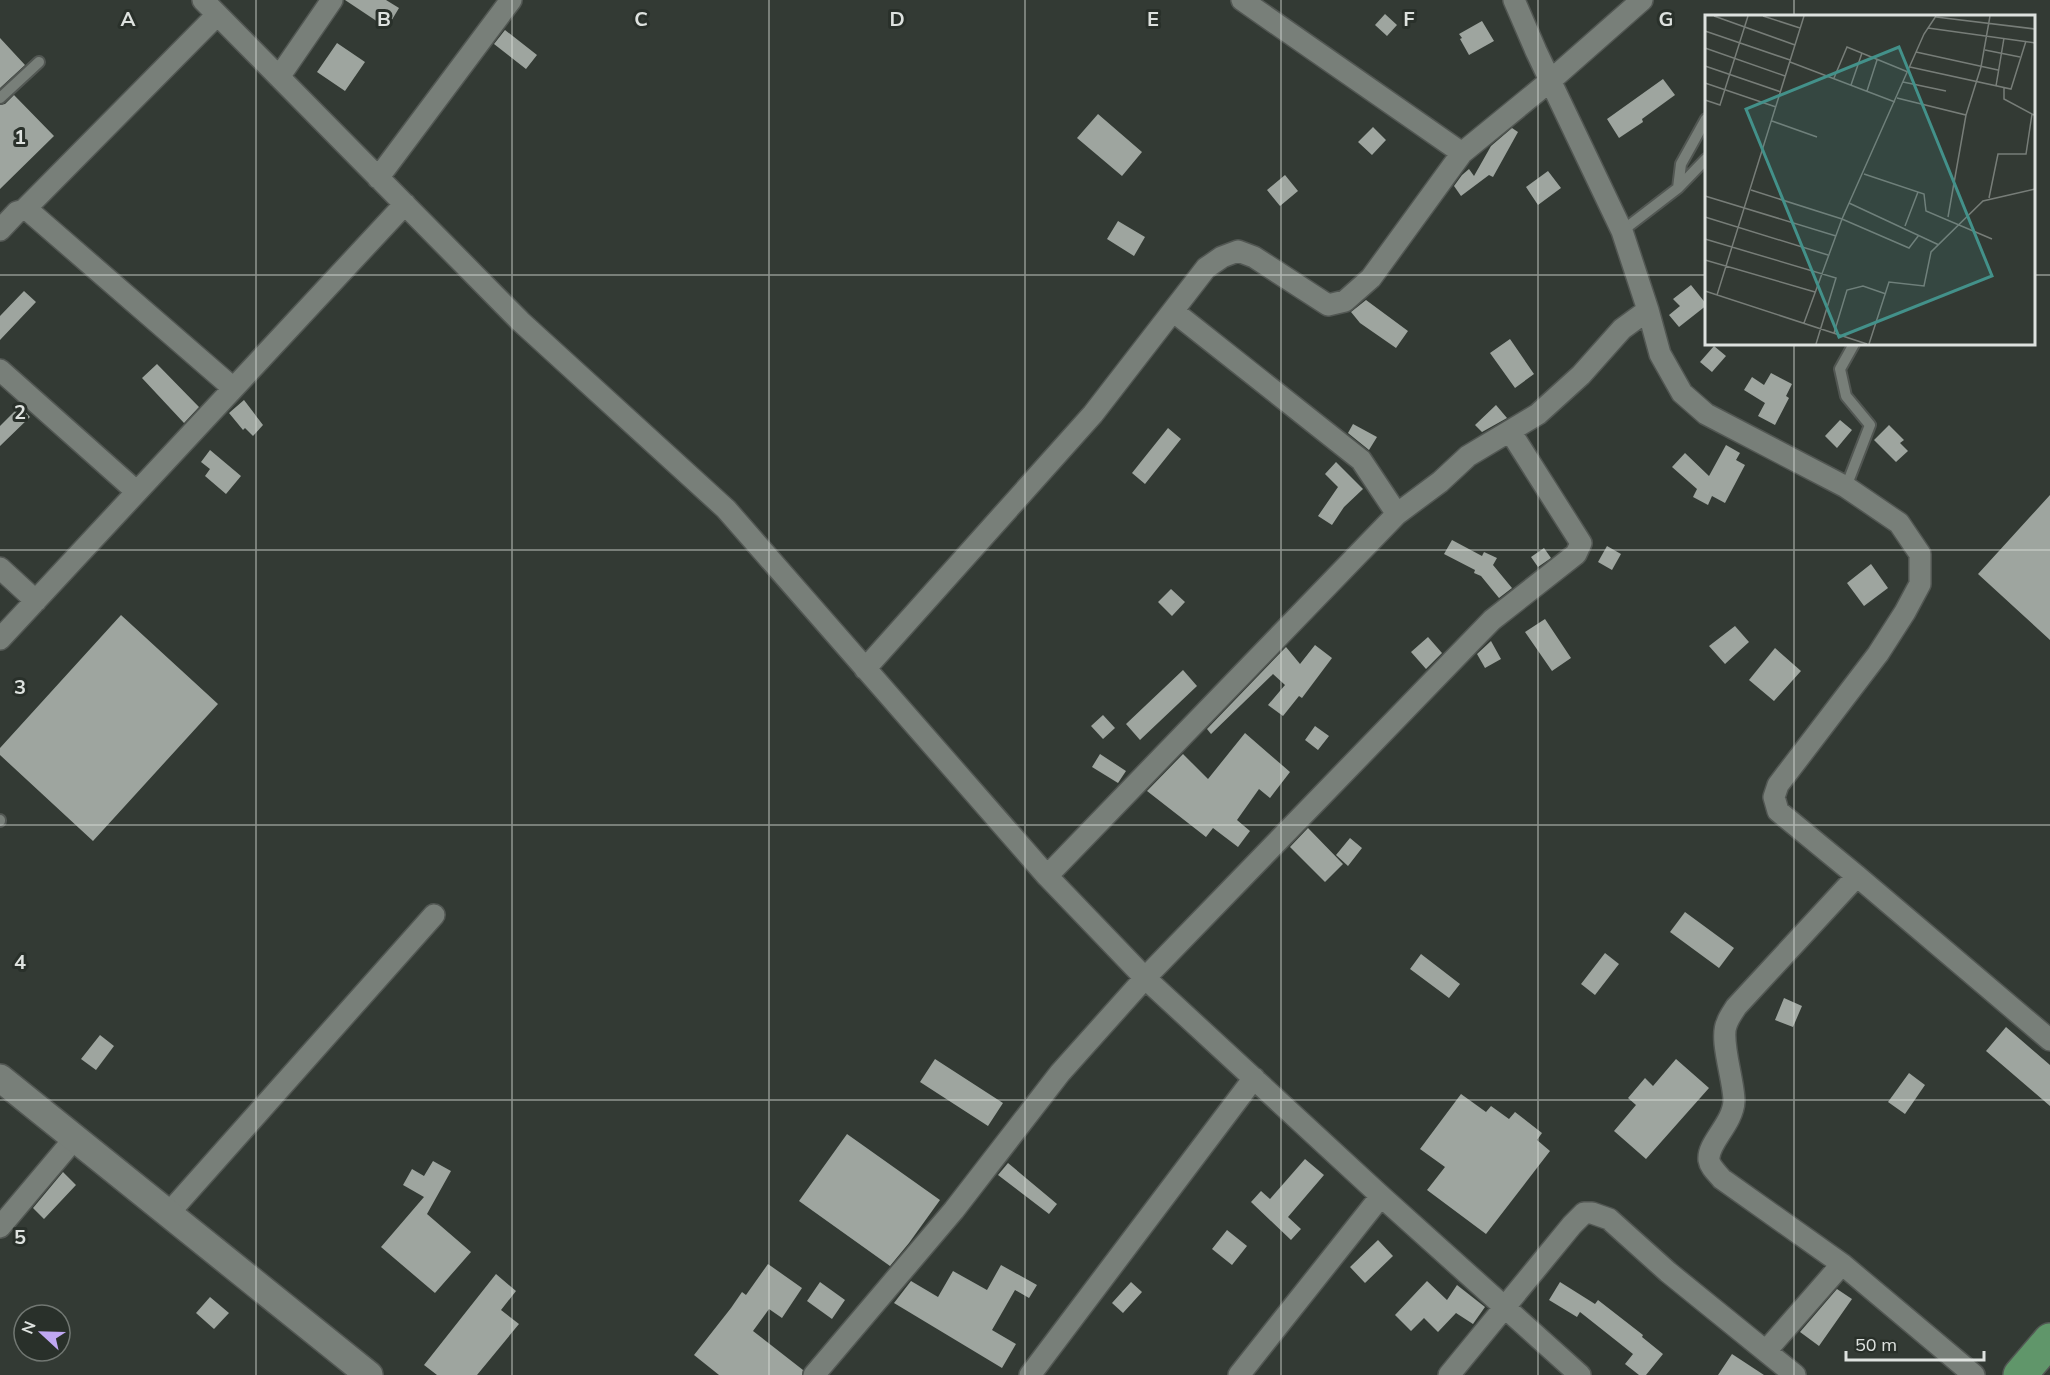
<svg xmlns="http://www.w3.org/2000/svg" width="2050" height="1375" viewBox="0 0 2050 1375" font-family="Mulish,sans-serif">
<rect width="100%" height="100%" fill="#333a34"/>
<path fill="#9ea59f" d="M 345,0 L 386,0 L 399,8 L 387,28 Z
M 1385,14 L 1397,25 L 1387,36 L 1375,25 Z
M 1482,21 L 1494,41 L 1469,55 L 1460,39 L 1462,38 L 1459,34 Z
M 505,30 L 537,55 L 526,69 L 494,44 Z
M 0,38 L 25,65 L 0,88 Z
M 337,43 L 365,62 L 345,91 L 317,72 Z
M 1663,79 L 1675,95 L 1642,119 L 1643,122 L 1619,138 L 1607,119 Z
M 14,95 L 54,136 L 0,189 L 0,105 L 5,104 Z
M 1098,114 L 1142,152 L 1122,176 L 1077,138 Z
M 1373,127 L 1386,140 L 1372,155 L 1358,142 Z
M 1512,128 L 1518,132 L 1493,177 L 1489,175 L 1461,196 L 1454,186 L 1462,175 L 1469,169 L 1474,176 L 1491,146 Z
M 1548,171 L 1561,188 L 1538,205 L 1526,187 Z
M 1285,175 L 1298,191 L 1280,206 L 1267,190 Z
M 1118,221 L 1145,237 L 1134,256 L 1107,239 Z
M 1691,285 L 1707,305 L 1679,327 L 1669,315 L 1680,306 L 1673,299 Z
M 24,291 L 36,302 L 0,340 L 0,316 Z
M 1366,300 L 1408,331 L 1396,348 L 1360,323 L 1351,312 Z
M 1510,339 L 1534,374 L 1515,388 L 1490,353 Z
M 1714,346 L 1726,356 L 1712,372 L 1700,362 Z
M 157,364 L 199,407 L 184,423 L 142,378 Z
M 1771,373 L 1792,384 L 1786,396 L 1789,398 L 1775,425 L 1758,416 L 1765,403 L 1744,390 L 1752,377 L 1764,385 Z
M 244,400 L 263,425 L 253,436 L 245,428 L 243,430 L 229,413 Z
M 1496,405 L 1507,418 L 1482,432 L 1475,425 Z
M 20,406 L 30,417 L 0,446 L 0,426 Z
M 1840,420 L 1852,430 L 1837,448 L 1825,436 Z
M 1353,424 L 1377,437 L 1369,450 L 1348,433 Z
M 1889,425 L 1904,440 L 1900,443 L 1908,451 L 1896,462 L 1874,440 Z
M 1168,428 L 1181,439 L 1145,484 L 1132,473 Z
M 1726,445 L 1740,453 L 1736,460 L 1745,465 L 1725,503 L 1712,496 L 1708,505 L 1693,497 L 1697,489 L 1672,467 L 1685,453 L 1709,476 Z
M 210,450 L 241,476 L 226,494 L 205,476 L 210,469 L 201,462 Z
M 1336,462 L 1363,489 L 1344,507 L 1332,525 L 1318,516 L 1338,487 L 1325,474 Z
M 2050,495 L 2050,640 L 1978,574 Z
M 1452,540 L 1482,556 L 1484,552 L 1497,558 L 1493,565 L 1512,588 L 1499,598 L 1481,576 L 1474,573 L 1475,570 L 1444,554 Z
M 1607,546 L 1621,554 L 1612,570 L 1598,562 Z
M 1544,548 L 1551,558 L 1538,567 L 1531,557 Z
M 1871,564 L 1888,588 L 1864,606 L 1847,583 Z
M 1171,589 L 1185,602 L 1172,616 L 1158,602 Z
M 121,615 L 218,704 L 93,841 L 0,755 L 0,748 Z
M 1545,619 L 1571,658 L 1552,671 L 1525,632 Z
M 1735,626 L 1749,642 L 1725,664 L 1709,646 Z
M 1428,637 L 1442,653 L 1426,669 L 1411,652 Z
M 1491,641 L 1501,659 L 1485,668 L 1477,654 Z
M 1315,645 L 1332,658 L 1302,698 L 1299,696 L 1283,716 L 1268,705 L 1285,685 L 1273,674 L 1211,734 L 1207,729 L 1286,647 L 1300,664 Z
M 1775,648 L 1801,671 L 1774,701 L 1749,680 Z
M 1183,670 L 1197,686 L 1140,740 L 1126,724 Z
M 1103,715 L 1115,728 L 1103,739 L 1091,726 Z
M 1315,726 L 1329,736 L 1318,750 L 1305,740 Z
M 1245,733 L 1290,772 L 1270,798 L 1259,789 L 1237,820 L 1250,831 L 1238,847 L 1213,828 L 1206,837 L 1147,791 L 1183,754 L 1208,779 Z
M 1100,754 L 1126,771 L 1118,783 L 1092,767 Z
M 1308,828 L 1343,864 L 1325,882 L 1290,847 Z
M 1350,838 L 1362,848 L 1348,866 L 1336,855 Z
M 1685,912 L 1734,948 L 1719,968 L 1670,932 Z
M 1605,953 L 1619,964 L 1595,995 L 1581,984 Z
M 1421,954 L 1460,984 L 1449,998 L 1410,969 Z
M 1784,998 L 1802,1006 L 1793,1027 L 1775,1020 Z
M 2006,1027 L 2050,1065 L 2050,1106 L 1986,1051 Z
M 100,1035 L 114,1046 L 96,1070 L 81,1059 Z
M 935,1059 L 1003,1103 L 988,1126 L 920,1082 Z
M 1676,1059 L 1709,1088 L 1646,1159 L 1614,1131 L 1636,1105 L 1628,1098 L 1645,1078 L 1653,1086 Z
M 1909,1073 L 1925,1085 L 1905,1114 L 1888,1102 Z
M 1461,1094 L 1486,1112 L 1491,1106 L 1509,1119 L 1515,1112 L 1542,1133 L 1537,1140 L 1550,1151 L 1486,1234 L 1427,1190 L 1445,1167 L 1420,1149 Z
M 847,1134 L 940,1200 L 909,1243 L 890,1266 L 799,1201 Z
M 1305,1159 L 1324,1175 L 1288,1217 L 1301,1229 L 1291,1240 L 1251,1202 L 1261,1191 L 1270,1199 Z
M 433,1161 L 451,1171 L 427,1214 L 471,1252 L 435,1293 L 381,1247 L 424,1197 L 403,1185 L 412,1169 L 424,1176 Z
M 1008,1163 L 1057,1204 L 1049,1214 L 998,1175 Z
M 63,1172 L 76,1185 L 44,1219 L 33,1208 Z
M 1227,1230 L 1247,1246 L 1232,1265 L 1212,1249 Z
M 1378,1240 L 1393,1256 L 1365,1283 L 1350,1267 Z
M 768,1264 L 802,1288 L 782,1318 L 769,1309 L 753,1331 L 803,1370 L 802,1375 L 719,1375 L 694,1355 L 731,1308 L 742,1292 L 746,1295 Z
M 1001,1265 L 1037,1285 L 1029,1298 L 1015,1290 L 992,1330 L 1016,1344 L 1002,1368 L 894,1303 L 911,1281 L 938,1297 L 953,1271 L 987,1290 Z
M 496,1274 L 516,1291 L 501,1310 L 519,1324 L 477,1375 L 437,1375 L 424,1365 Z
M 1427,1281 L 1447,1300 L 1457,1285 L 1485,1307 L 1473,1324 L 1456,1313 L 1438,1332 L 1424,1318 L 1411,1331 L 1395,1315 Z
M 820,1282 L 845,1300 L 832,1319 L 807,1301 Z
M 1131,1282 L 1142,1292 L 1123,1313 L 1112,1303 Z
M 1560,1282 L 1595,1304 L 1598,1300 L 1643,1335 L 1642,1337 L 1663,1354 L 1646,1375 L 1639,1375 L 1625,1364 L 1633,1354 L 1580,1312 L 1577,1317 L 1549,1300 Z
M 1837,1289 L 1852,1299 L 1819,1346 L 1800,1332 Z
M 210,1297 L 229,1313 L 214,1329 L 196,1313 Z
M 1732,1354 L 1764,1375 L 1718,1375 Z"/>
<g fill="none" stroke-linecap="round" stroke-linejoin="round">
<g stroke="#525753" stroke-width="14">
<path id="service" d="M 0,98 L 39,62
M 1678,188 L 1681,164 L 1706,119
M 1622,231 L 1678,188 L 1706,159
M 1846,487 L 1870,425 L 1846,396 L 1840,369 L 1854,344
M 0,821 L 0,820"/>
</g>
<g stroke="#525753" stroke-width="24">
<path id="minor" d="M 203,0 L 520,321 L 726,509 L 1047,876 L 1145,978 L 1381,1196 L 1580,1375
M 1242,0 L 1462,153
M 1514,0 L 1536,51 L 1622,231 L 1648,310 L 1660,354 L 1682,393 L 1706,414 L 1846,487 L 1899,523 L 1920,554 L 1920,584 L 1905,612 L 1878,654 L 1778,785 L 1774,797 L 1778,811 L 1857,876 L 2050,1040
M 279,77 L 332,0
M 378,178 L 511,0
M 24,210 L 29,211 L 233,388
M 0,230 L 17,212 L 24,210 L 217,15
M 1173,311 L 1361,460 L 1397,514
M 0,370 L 137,492
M 0,568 L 36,601
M 0,639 L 405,204
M 865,669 L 1093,414 L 1206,268 L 1222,257 L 1238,251 L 1254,257 L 1328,305 L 1345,301 L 1371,278 L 1462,153 L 1550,81 L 1642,0
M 1047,876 L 1397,514 L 1440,482 L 1468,456 L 1538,414 L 1581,375 L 1622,329 L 1648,310
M 1857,876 L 1736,1007 C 1733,1012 1729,1017 1727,1023 C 1719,1039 1734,1080 1734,1101 C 1733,1124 1707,1143 1709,1160 C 1710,1167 1717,1173 1722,1179 L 1842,1264 L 1974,1375
M 168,1214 L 434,915
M 0,1227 L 75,1138
M 1766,1351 L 1842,1264
M 814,1375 L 954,1210 L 1060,1073 L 1145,978 L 1492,620 L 1576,554 L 1581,543 L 1510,431
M 1030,1375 L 1254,1078
M 1239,1375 L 1381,1196
M 1449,1375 L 1572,1225 L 1584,1213 L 1592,1213 L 1609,1219 L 1668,1272 L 1795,1375"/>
</g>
<g stroke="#525753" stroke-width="30">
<path id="tertiary" d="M 0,1078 L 369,1375"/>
</g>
<g stroke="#525753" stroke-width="36">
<path id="trunk" d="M 2020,1375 L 2050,1340"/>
</g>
<use href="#service" stroke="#787f79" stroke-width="10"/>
<use href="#minor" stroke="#787f79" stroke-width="21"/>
<use href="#tertiary" stroke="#787f79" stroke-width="27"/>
<use href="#trunk" stroke="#60966a" stroke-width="33"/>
</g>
<path fill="none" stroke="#dee2df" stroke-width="1.5" stroke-opacity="0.55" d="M 256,0 L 256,1375M 512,0 L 512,1375M 769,0 L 769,1375M 1025,0 L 1025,1375M 1281,0 L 1281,1375M 1538,0 L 1538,1375M 1794,0 L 1794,16M 0,275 L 1706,275M 2034,275 L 2050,275M 1794,344 L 1794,1375M 0,550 L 2050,550M 0,825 L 2050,825M 0,1100 L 2050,1100"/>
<g transform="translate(1705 15)">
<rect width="330" height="330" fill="#333a34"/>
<path fill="none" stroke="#777d78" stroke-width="1.5" d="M 9,1 L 90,30M 58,1 L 95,13M 231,2 L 330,14M 223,13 L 330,28M 0,16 L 85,45M 0,33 L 80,61M 280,35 L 315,42M 211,37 L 293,55M 85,47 L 190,87M 0,51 L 76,77M 205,52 L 306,74 L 321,26M 129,63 L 142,32 L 203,57M 198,67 L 241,76M 0,68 L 71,92M 146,70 L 157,38M 291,71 L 299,23M 299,73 L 299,84 L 329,100M 162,76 L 172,45M 192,83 L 261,100 L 276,52 L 285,1M 0,85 L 15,90 L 43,1M 67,106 L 112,122M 159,159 L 219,179 L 221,196 L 287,224M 46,175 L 137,204 L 204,233 L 214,220M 0,181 L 131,221M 284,183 L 293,139 L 321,139 L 327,99M 144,188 L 234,230M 0,202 L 123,240M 243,202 L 261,100M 200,211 L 213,177M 0,224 L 131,263 L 111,329M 0,245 L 110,277M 0,276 L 162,329M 12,280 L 99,1M 99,308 L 137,204 L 219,19 L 231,1M 129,318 L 142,275 L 158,271 L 181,279M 164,329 L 184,267 L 219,271 L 226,237 L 278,186 L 330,174"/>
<path fill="#43918a" fill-opacity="0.15" stroke="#43918a" stroke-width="3" d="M 194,32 L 287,261 L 134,322 L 41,94 Z"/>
<rect width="330" height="330" fill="none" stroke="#dee2df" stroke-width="3"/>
</g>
<g font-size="20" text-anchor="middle" font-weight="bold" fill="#dee2df" stroke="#29302a" stroke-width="6" stroke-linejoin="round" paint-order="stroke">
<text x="128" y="26">A</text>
<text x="384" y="26">B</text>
<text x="641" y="26">C</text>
<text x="897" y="26">D</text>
<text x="1153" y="26">E</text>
<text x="1409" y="26">F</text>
<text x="1666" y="26">G</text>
<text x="20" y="144">1</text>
<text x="20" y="419">2</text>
<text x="20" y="694">3</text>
<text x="20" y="969">4</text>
<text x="20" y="1244">5</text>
</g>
<g transform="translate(42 1333) rotate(292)"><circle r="28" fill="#29302a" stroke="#717772" stroke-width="1.5"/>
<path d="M0-4.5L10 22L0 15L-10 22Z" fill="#c0a8f3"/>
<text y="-9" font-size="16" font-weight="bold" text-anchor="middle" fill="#dee2df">N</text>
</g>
<path d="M1846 1351v9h138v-9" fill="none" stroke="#dee2df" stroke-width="3"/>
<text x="1855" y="1351" font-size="18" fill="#dee2df" stroke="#29302a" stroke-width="4.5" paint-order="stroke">50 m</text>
</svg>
